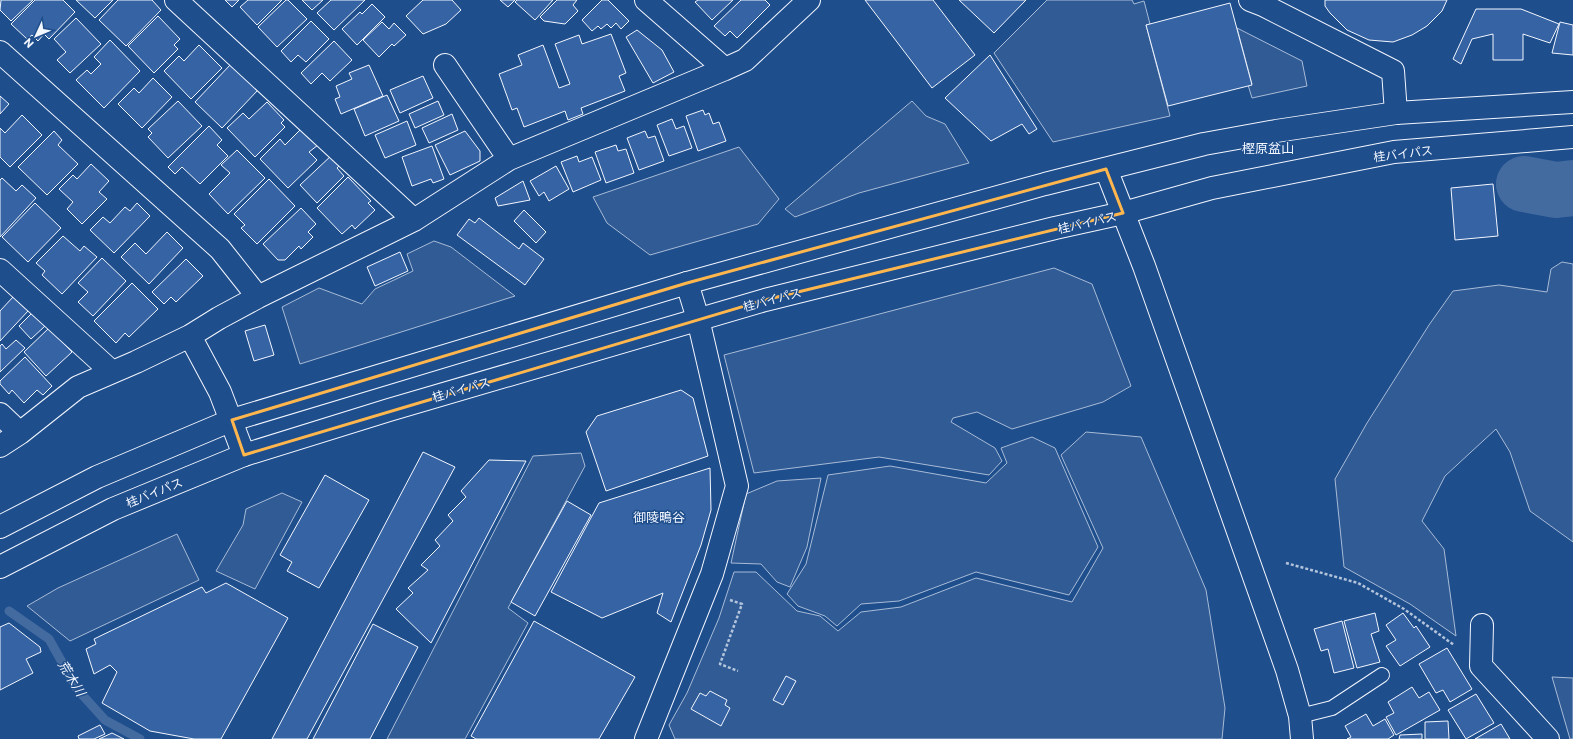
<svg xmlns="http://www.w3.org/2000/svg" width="1573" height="739" viewBox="0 0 1573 739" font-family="Commissioner,'Noto Sans JP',sans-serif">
<rect width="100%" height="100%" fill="#1f4e8c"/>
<path fill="#305b95" stroke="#a8bbd7" d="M 1047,0 L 1132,0 L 1134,4 L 1144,1 L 1150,24 L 1146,25 L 1170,116 L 1053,142 L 994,53 Z
M 1237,28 L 1302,61 L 1307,86 L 1252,98 L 1248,85 L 1252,84 Z
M 912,101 L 926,116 L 945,124 L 969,163 L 859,193 L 795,217 L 785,209 Z
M 739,147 L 779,199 L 758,224 L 650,255 L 607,223 L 593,197 Z
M 434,241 L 451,247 L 515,296 L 300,364 L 282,307 L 319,288 L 362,304 L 375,289 L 413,271 L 407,254 Z
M 1562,262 L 1573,264 L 1573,542 L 1530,511 L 1510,452 L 1496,429 L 1445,476 L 1422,521 L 1444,549 L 1456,636 L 1410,604 L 1344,567 L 1335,479 L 1367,423 L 1429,325 L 1453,291 L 1499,285 L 1547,292 L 1551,269 Z
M 1054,268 L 1092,284 L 1131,386 L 1103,402 L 1012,429 L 977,412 L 953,418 L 951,422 L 995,448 L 1002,461 L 989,475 L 879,457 L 754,473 L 724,355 Z
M 1086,432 L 1141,437 L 1206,590 L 1225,708 L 1222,739 L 675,739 L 669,725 L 687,693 L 719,618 L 734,572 L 756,572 L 797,611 L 820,616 L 838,631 L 861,612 L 901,607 L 976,578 L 1072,602 L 1103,548 L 1061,455 Z
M 1032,437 L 1055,448 L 1098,547 L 1069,595 L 976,572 L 899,601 L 861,604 L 837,626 L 825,616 L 798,606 L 787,594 L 806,564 L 828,475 L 890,466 L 986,483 L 1007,463 L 1001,448 Z
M 581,453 L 585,466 L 508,608 L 528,623 L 465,739 L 387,739 L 533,456 Z
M 821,478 L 807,547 L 790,587 L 777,582 L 761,564 L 731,563 L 746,494 L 777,481 Z
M 282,493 L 302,502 L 255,589 L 216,571 L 243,525 L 246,509 Z
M 177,534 L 199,580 L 70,641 L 27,606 L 58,588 Z
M 1552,677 L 1573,678 L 1573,739 L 1570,739 Z"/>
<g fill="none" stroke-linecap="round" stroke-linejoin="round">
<path stroke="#446ba0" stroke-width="9" d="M 9,611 L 49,639 L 77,689 L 105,720 L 140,739"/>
<path stroke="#446ba0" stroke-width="56" d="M 1524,184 L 1556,190 L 1573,188"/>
</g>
<path fill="#3563a3" stroke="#f2f6ff" d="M 1,0 L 33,0 L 11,21 L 0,10 Z
M 35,0 L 63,0 L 75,12 L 49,39 L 44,34 L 38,41 L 32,35 L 27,39 L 11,24 Z
M 76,0 L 113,0 L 95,18 Z
M 118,0 L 152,0 L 161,10 L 126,46 L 99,20 Z
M 225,0 L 239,0 L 232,7 Z
M 248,0 L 282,0 L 257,25 L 240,7 Z
M 286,0 L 288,0 L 307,19 L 277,47 L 258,27 Z
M 302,0 L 323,0 L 312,10 Z
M 331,0 L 365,0 L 334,30 L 317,13 Z
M 423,0 L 452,0 L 461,10 L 446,24 L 423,34 L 406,16 Z
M 500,0 L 515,0 L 508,7 Z
M 517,0 L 553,0 L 535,20 L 515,2 Z
M 557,0 L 577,0 L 573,5 L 578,11 L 565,24 L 544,21 L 540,17 Z
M 602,0 L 608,0 L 629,21 L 621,29 L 616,23 L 611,28 L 607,24 L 601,29 L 598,26 L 592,31 L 582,20 Z
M 698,0 L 733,0 L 712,20 L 695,2 Z
M 741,0 L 765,0 L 770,5 L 737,38 L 730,31 L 725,36 L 714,26 Z
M 865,0 L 933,0 L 975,55 L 932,88 Z
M 959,0 L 1026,0 L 994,33 Z
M 1325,0 L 1447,0 L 1442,11 L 1427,26 L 1412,35 L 1393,42 L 1369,40 L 1347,30 L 1330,13 L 1325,6 Z
M 1230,3 L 1252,85 L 1168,106 L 1146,25 Z
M 372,4 L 385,17 L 357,45 L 342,29 L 360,12 L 362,14 Z
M 1476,9 L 1521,9 L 1559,24 L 1550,43 L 1523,34 L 1523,60 L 1493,60 L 1493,34 L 1472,39 L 1461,64 L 1453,59 Z
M 158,16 L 180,39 L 174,45 L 178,49 L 154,73 L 128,46 Z
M 76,18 L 101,44 L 70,73 L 57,60 L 66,52 L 54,39 Z
M 311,21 L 329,39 L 306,62 L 298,55 L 291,62 L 281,51 Z
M 382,22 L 389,29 L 394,23 L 406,35 L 394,46 L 392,44 L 379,57 L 363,40 Z
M 1560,22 L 1573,25 L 1573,55 L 1552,53 Z
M 637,30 L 662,50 L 674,72 L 653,83 L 626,37 Z
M 611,34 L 626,73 L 619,76 L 625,91 L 581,108 L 583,114 L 568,120 L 565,111 L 524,127 L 517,108 L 512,110 L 499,74 L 522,65 L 518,55 L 543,45 L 559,88 L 570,84 L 555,44 L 579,35 L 582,44 Z
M 110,40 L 140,71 L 104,108 L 76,80 L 87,70 L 91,74 L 101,64 L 94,57 Z
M 334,41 L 352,60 L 330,81 L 322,73 L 311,84 L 301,73 Z
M 199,45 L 222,68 L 191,99 L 164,71 L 179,56 L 184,61 Z
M 990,55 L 1037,129 L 1029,134 L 1022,124 L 991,141 L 945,98 Z
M 231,64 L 258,90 L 222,128 L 195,102 Z
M 369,65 L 383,96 L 341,114 L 335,99 L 340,97 L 336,86 L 352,79 L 349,73 Z
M 423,76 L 433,98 L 400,113 L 390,90 Z
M 153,78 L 172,97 L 142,128 L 118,104 L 134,88 L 139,93 Z
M 387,95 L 399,121 L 365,136 L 354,109 Z
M 0,96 L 9,104 L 0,114 Z
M 178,101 L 202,126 L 168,158 L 148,137 L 152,133 L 148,129 Z
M 438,101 L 444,115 L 415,128 L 409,114 Z
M 267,102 L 284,120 L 281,123 L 285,127 L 255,157 L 227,128 L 243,113 L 249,119 Z
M 703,110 L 705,115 L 709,113 L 713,124 L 719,122 L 726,141 L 698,151 L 686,116 Z
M 452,114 L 458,130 L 429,143 L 422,128 Z
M 22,115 L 42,135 L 10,167 L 0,157 L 0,128 L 5,133 Z
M 672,119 L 676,129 L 684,126 L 692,148 L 669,156 L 657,125 Z
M 407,121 L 416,145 L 385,158 L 375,135 Z
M 209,126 L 222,140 L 217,145 L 228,156 L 200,184 L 182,167 L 175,174 L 168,167 Z
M 302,128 L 318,145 L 309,152 L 317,160 L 288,188 L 260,159 L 280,139 L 285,145 Z
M 54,131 L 62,140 L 58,145 L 78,164 L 47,195 L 18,167 Z
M 465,131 L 480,151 L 480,161 L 450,175 L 435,145 Z
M 645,131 L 648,138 L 655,136 L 664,161 L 639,170 L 627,138 Z
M 616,145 L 618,151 L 626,149 L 634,173 L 606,183 L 595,152 Z
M 432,146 L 444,179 L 433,183 L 431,179 L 412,186 L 402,157 Z
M 237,150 L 265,178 L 228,214 L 209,194 L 230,173 L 221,165 Z
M 333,154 L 342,163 L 337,168 L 344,176 L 317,203 L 300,185 Z
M 577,156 L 579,162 L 592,157 L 601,180 L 573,192 L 561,162 Z
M 91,164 L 109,181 L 99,192 L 107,199 L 82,224 L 67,209 L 73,202 L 59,189 L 73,175 L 77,179 Z
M 556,166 L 569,189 L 549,201 L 544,192 L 539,196 L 530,181 Z
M 348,177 L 371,201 L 368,203 L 375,210 L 355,229 L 352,225 L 342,234 L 317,208 Z
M 2,178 L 16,191 L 22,185 L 36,198 L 0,237 L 0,180 Z
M 269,179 L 295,206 L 257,244 L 241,228 L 245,225 L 234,214 Z
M 523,181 L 530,200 L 498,206 L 495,198 Z
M 1493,184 L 1498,236 L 1455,240 L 1451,188 Z
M 35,203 L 61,228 L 28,262 L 2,237 Z
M 137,203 L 150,216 L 114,253 L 90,230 L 103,217 L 110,223 L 125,207 L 130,211 Z
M 301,208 L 316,224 L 308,232 L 313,237 L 301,249 L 299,246 L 285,260 L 278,260 L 263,244 Z
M 524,210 L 546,232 L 536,243 L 514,221 Z
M 479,218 L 519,249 L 523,243 L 544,259 L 525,285 L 457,235 L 469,219 L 475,223 Z
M 167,232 L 183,248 L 149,284 L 121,257 L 135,243 L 146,254 Z
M 63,236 L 80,251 L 84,246 L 97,257 L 62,294 L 42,275 L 45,271 L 36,263 Z
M 400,252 L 408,271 L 375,286 L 367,267 Z
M 102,258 L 126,281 L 93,316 L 78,302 L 88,292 L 78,283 Z
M 186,259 L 203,276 L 176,302 L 171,297 L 164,304 L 152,292 Z
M 132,283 L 158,309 L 129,337 L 125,333 L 116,343 L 94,321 Z
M 13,297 L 28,311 L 0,341 L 0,311 Z
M 32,313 L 45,326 L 31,339 L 19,326 Z
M 265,325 L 274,355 L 254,361 L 245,331 Z
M 49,328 L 72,352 L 46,376 L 24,352 Z
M 16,340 L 25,348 L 0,372 L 0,346 L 2,344 L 6,349 Z
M 25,357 L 52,386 L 43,395 L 37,390 L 24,403 L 12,390 L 9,394 L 0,384 L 0,381 Z
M 681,390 L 693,398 L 708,456 L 606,491 L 586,432 L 597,416 Z
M 423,452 L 455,467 L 307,739 L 272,739 Z
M 489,460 L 526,461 L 431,643 L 396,609 L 413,593 L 408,588 L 428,570 L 421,565 L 440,546 L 435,540 L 453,521 L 448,515 L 466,497 L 461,491 Z
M 710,468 L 711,510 L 701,545 L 671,622 L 657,613 L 663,593 L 602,618 L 551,592 L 599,503 Z
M 325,475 L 369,500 L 319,588 L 287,571 L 292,562 L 280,555 Z
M 567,501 L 591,515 L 535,616 L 511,602 Z
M 226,583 L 288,618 L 221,739 L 194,739 L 150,731 L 102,703 L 117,672 L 110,665 L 94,674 L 86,649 L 96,644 L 94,639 L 202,587 L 206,593 Z
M 1375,613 L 1379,631 L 1371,634 L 1380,662 L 1357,668 L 1344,621 Z
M 1403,613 L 1414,628 L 1416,626 L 1430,647 L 1400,666 L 1386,646 L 1396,640 L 1386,625 Z
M 534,621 L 635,677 L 599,739 L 476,739 L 471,736 Z
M 1342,621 L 1354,668 L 1334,673 L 1328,649 L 1321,651 L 1314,629 Z
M 9,623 L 40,647 L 41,652 L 26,659 L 33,673 L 0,690 L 0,627 Z
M 373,624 L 418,647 L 370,739 L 313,739 Z
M 1447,648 L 1472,689 L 1450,702 L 1443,690 L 1436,693 L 1419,664 Z
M 786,676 L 796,681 L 783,705 L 773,700 Z
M 1412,687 L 1419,698 L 1429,692 L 1440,710 L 1396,735 L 1386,717 L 1394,713 L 1388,702 Z
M 710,691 L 727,700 L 725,705 L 730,708 L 721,726 L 691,709 L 700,693 L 706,696 Z
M 1476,694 L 1494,723 L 1466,739 L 1448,710 Z
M 1366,714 L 1373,726 L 1385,719 L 1394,735 L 1388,739 L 1347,739 L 1351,737 L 1345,726 Z
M 1448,721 L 1449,739 L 1425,739 L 1425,722 Z
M 1501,724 L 1510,739 L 1475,739 Z
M 100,725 L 105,734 L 94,739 L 79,739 L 78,736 Z
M 112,733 L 124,739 L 99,739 Z
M 1422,734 L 1422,739 L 1399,739 L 1400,735 Z"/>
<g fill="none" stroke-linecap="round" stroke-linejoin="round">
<g stroke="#f2f6ff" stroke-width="16">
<path id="service" d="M 1300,716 L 1332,708 L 1382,675"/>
</g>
<g stroke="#f2f6ff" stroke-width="24">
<path id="minor" d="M 176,0 L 414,220
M 646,0 L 725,69
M 1250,0 L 1263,5 L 1393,71 L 1396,113
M 0,52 L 220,249 L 258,297
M 445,65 L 509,159
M 0,270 L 112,372
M 190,336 L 220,392 L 244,455
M 0,414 L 20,433
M 0,446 L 20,433 L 78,387 L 136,362 L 190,336 L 219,318 L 258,297 L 414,220 L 509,159 L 725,69 L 745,60 L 809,0
M 1482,625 L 1481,666 L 1548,739
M 646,739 L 712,574 L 737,486 L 698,319 L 687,283"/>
</g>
<g stroke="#f2f6ff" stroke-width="24">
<path id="tertiary" d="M 1106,169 L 1144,266 L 1287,670 L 1300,716 L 1302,739"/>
</g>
<g stroke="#f2f6ff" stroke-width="24">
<path id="trunk" d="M 0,527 L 97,477 L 232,420 L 687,283 L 1045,184 L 1204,144 L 1276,131 L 1396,113 L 1573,102
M 0,567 L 113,509 L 244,455 L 389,410 L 765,300 L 1055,228 L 1123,213 L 1212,188 L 1394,152 L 1573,137"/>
</g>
<path stroke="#b3c4dc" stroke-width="2.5" stroke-dasharray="3 2" stroke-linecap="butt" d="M 1286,563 L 1358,583 L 1404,609 L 1454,645
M 730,600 L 742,604 L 720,664 L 738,671"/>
<use href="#service" stroke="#1f4e8c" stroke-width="14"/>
<use href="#minor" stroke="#1f4e8c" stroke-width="22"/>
<use href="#tertiary" stroke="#1f4e8c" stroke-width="22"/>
<use href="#trunk" stroke="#1f4e8c" stroke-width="22"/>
</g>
<path fill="none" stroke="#ffb74d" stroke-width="3" stroke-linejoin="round" d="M 1106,169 L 1123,213 L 765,300 L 244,455 L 232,420 L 687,283 Z"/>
<g text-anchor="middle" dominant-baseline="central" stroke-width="3" stroke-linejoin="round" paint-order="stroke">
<g font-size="12" fill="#f2f6ff" stroke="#1f4e8c">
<text transform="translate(1403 153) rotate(-7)">桂バイパス</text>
<text transform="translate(1087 222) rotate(-13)">桂バイパス</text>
<text transform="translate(772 299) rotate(-15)">桂バイパス</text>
<text transform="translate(461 389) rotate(-16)">桂バイパス</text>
<text transform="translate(154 492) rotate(-22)">桂バイパス</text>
</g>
<g font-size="13" fill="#f2f6ff" stroke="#1f4e8c">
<text x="1268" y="148">樫原盆山</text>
<text x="659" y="517">御陵鴫谷</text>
</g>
<g font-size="13" font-style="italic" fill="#f2f6ff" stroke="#1f4e8c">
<text transform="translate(72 678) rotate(58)">荒木川</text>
</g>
</g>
<g transform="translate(36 36) rotate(226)" stroke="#1f4e8c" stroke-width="3" paint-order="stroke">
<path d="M0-3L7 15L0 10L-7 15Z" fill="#f2f6ff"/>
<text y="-6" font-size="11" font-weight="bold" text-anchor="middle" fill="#f2f6ff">N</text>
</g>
</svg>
